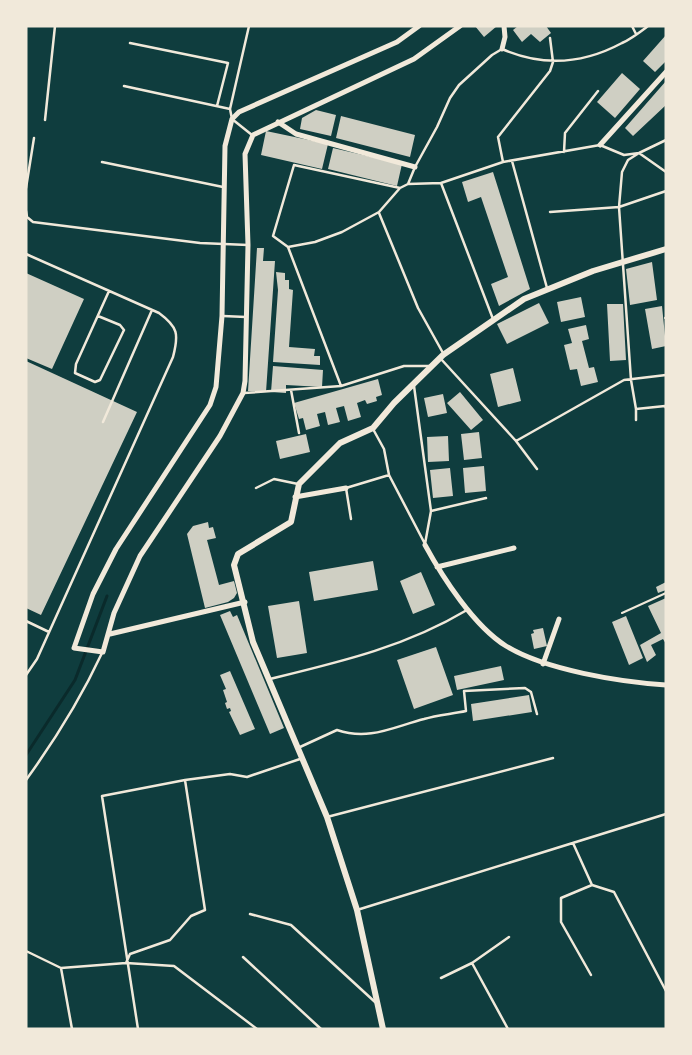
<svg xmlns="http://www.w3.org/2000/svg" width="692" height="1055" viewBox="0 0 692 1055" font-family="Inter,sans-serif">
<rect width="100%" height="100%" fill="#0f3d3e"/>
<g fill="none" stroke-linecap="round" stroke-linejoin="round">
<path stroke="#0a2a2b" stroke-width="3" d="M 26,755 L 75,680 L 107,596"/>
</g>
<path fill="#cfcfc3" d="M 475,26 L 497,26 L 484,37 Z
M 518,26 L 546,26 L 551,33 L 540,42 L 531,34 L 522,42 L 513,30 Z
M 666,35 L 666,61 L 655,72 L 643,61 Z
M 622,73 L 640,89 L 615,118 L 597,102 Z
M 666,81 L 666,105 L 633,136 L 625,128 Z
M 316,110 L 336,115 L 331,136 L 300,129 L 302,118 Z
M 341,116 L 415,135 L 410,157 L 336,138 Z
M 266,131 L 328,144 L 322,169 L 261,155 Z
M 333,148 L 402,164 L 397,186 L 328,169 Z
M 493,172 L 530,289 L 499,306 L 491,284 L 508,277 L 481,197 L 468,202 L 462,182 Z
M 257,248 L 264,248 L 263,261 L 275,261 L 266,392 L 248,391 Z
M 652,262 L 657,300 L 630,305 L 626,269 Z
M 276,272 L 285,273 L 285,280 L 289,280 L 289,289 L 293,290 L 289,347 L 315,349 L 314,356 L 320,356 L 320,365 L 273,362 L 278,290 Z
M 26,273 L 84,299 L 52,369 L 26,358 Z
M 581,297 L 585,317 L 561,322 L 557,302 Z
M 539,303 L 549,323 L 507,344 L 497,324 Z
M 607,304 L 623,304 L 626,360 L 610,361 Z
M 662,306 L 666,346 L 652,349 L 645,309 Z
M 586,325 L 589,339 L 582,341 L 589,368 L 594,367 L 598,382 L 581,386 L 577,369 L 570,370 L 564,345 L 572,343 L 568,329 Z
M 26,361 L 137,412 L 41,615 L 26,608 Z
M 273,366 L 323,370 L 322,387 L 286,385 L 286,393 L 271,392 Z
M 513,368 L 521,401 L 498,407 L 490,374 Z
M 378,379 L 382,395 L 376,397 L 377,401 L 367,404 L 365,400 L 357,403 L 361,417 L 348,421 L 344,406 L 336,408 L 340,422 L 328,425 L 325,412 L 317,414 L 320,426 L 306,430 L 303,418 L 299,419 L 294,403 Z
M 460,392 L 483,420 L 471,430 L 447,403 Z
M 443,394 L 447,413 L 428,417 L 424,398 Z
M 479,432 L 482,458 L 464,460 L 461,434 Z
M 306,434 L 310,452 L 280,459 L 276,441 Z
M 448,436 L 449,461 L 428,462 L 427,437 Z
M 484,466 L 486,491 L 465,493 L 463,468 Z
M 450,468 L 453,496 L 433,498 L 430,470 Z
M 208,522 L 209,528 L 213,527 L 216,538 L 207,540 L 219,585 L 234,581 L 237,593 L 234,598 L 228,602 L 205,608 L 187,534 L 193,526 Z
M 373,561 L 378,590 L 314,601 L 309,572 Z
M 421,572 L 435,605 L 413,614 L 400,581 Z
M 666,582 L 666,590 L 658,593 L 656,587 Z
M 666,598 L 666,644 L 663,639 L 651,645 L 656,655 L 647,662 L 640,645 L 661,633 L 648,606 Z
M 299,601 L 307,653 L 277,658 L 268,606 Z
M 230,611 L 233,617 L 237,615 L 284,728 L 270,734 L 220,615 Z
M 626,616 L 643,658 L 629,665 L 612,622 Z
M 543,628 L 547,646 L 534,649 L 531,634 L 534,633 L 533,630 Z
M 436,647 L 453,695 L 414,709 L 397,660 Z
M 501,666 L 504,680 L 457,690 L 454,676 Z
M 230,671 L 255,729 L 240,735 L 229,712 L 231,711 L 230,708 L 227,709 L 225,703 L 227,702 L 223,690 L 226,689 L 220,675 Z
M 529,695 L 532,712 L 473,721 L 471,704 Z"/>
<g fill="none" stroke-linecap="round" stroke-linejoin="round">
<path stroke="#f1e9da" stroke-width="2" d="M 665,318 L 666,317
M 622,613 L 666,593"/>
<path stroke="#f1e9da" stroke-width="2.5" d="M 249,26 L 230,109 L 232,119 L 252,135
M 632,26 L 636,34
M 130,43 L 228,63 L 217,106
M 124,86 L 230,109
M 45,120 L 55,26
M 564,152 L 565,133 L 598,91
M 512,161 L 547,288
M 102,162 L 223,187
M 503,162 L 498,137 L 550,71 L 553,62 L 550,38
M 666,172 L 639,153 L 628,160 L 622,172 L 619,207 L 631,380 L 636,409 L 665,406 L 666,408
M 441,183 L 493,319
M 408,184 L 441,183 L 503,162 L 600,145 L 624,155 L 639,153 L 666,140
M 26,188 L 34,138
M 26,211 L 27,217 L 33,222 L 200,243 L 248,245
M 550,212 L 619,207 L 666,191
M 379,213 L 418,308 L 443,353
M 288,247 L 273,236 L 294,165 L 400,188
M 26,254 L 159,313 C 178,327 179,334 173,357 L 37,659 L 26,675
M 98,316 L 120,325 L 124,330 L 100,380 L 95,382 L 75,373 L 76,364 L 109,291
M 223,316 L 246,317
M 441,359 L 516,441 L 537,469
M 341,386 L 288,247 L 315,242 L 342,232 L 379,212 L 400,188 L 408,184 L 415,167 L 437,127 L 450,98 L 459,85 L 492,55 L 502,49 C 543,67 583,64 622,43 C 631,39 640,32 648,26
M 414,386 L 431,511 L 425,544
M 291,390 L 299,433
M 244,393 L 341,386 L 404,366 L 430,366
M 636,420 L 636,409
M 103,422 L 152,310
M 373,429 L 384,449 L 389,475 L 425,544
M 516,441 L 624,380 L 666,375
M 256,488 L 274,479 L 298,484
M 431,511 L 486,498
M 351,519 L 346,488 L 389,475
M 26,621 L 49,632
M 270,679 C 340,662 405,647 467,610
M 300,747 L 337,730 C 369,741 393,727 424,719 C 437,715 452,714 466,711 L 464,691 L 525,688 L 531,692 L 537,714
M 26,780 C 55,740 81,698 102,653
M 327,817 L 553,758
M 573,843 L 592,885 L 614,892 L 666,991
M 357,910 L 666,814
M 250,914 L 291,925 L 375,1002
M 26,951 L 61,968 L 126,963 L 130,954 L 170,940 L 191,916 L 205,910 L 185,780
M 243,957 L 321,1029
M 126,963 L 174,966 L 257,1029
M 472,963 L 508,1029
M 61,968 L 72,1029
M 591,975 L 561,922 L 561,898 L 592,885
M 441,978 L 472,963 L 509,937
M 138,1029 L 102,796 L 185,780 L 230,774 L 247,777 L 300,759"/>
<path stroke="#f1e9da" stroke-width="5" d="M 419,26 L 397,42 L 239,112 L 232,119 L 225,146 L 222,316 L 216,387 L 210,405 L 116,549 L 93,594 L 74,648 L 103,652 L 114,613 L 140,556 L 220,436 L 243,393 L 245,381 L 248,245 L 245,154 L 253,135 L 414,59 L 460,26
M 502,49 L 505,37 L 504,26
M 278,122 L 296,134 L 415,167
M 600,145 L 666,72
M 295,497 L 346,488
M 425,545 C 443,578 474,626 506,646 C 545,670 620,682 666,685
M 437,567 L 514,548
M 110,634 L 245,602
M 543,664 L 559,619"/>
<path stroke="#f1e9da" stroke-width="6" d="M 383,1029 L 357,910 L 327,817 L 253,642 L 234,565 L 238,554 L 291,522 L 299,484 L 340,443 L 373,428 L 394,403 L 443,355 L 524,299 L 593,271 L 666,249"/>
</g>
<rect width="692" height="1055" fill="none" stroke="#f1e9da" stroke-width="55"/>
</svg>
